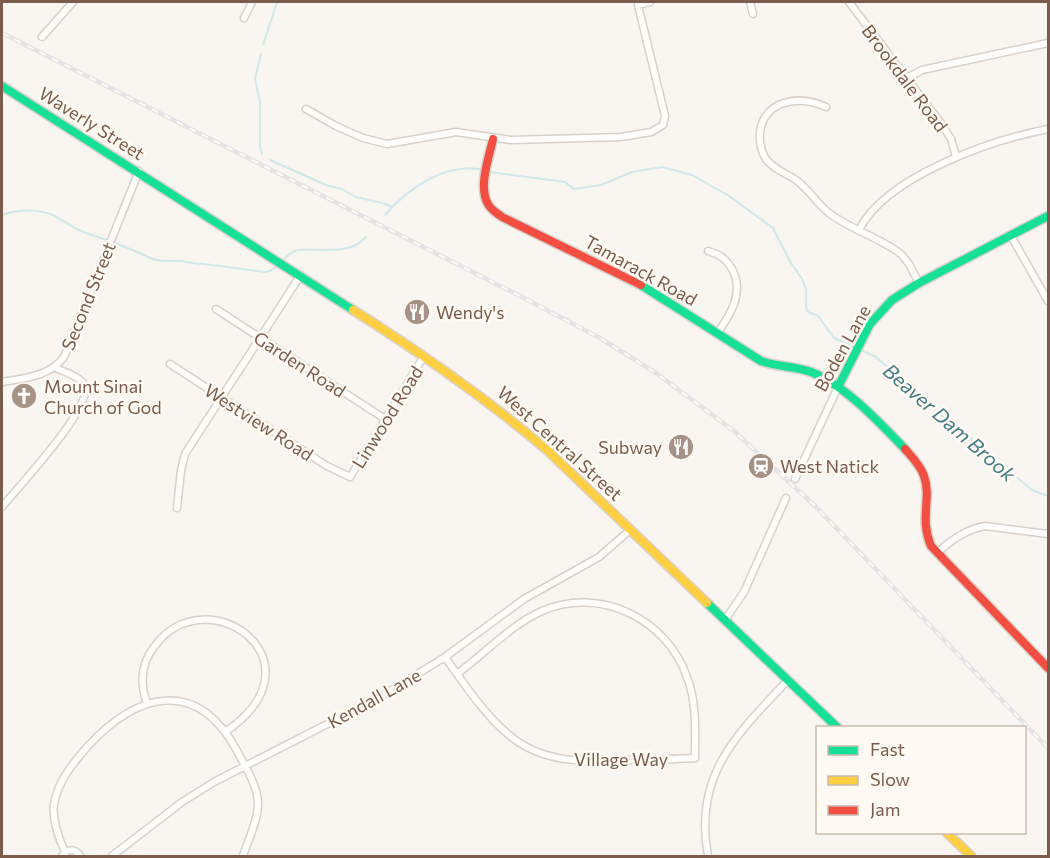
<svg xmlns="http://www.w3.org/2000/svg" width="1050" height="858" viewBox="0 0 1050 858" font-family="Commissioner,sans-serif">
<rect width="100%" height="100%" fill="#f9f5f0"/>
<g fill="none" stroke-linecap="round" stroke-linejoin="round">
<path stroke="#d0e8ea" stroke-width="2" d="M 263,45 L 277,2
M 261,54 L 255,79 L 260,102 L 260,148 L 262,154
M 270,160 L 326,185 L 342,189 L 356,197 L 382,203 L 392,207
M 490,172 L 565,182 L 574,189 L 601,185 L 632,172 L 662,167 L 692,175 L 729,196 L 773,228 L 791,263 L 802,279 L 806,289 L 806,307 L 808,312 L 818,316 L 834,338 L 854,347
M 2,215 C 19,209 44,208 60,219 C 68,224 79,231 89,234 C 110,241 130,248 150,258 C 160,263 171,260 182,261 C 192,263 193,264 204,264 L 265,272 C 280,271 284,252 299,250 C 322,248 349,256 366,237
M 385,215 C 408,188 447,161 484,170
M 859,349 L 876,357 L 885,365 L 898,373 L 923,401 L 987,451 L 998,467 L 1008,470 L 1032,490 L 1048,496"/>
<g stroke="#d7d1cb" stroke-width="9">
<path id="street" d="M 750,2 L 753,14
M 849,2 L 943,126 L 951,139 L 956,157
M 244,18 L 252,2
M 42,37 L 73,2
M 907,78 L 922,70 L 1048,43
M 826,107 C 800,95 765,99 760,132 C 759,142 761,151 766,159 C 774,170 786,173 796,180 C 809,189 816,203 829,213 C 851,230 879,237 901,254 L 909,264 L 919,283
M 306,109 L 336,126 L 363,138 L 387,144 L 456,132 L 511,140 L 621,137 L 651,132 L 663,125 L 665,116 L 638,5 L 650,2
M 859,230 C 886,176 992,140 1048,129
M 1011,236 L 1048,301
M 708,251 C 720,254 728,260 733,271 C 744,294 730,315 717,334
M 216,309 L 385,419
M 170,364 L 327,466 L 350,477 L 424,356
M 2,382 C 25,378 49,377 64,357 L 139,171
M 795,479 L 838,387
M 2,507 C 18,487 92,409 85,386 C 81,376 63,372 54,367
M 177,508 L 181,470 L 185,454 L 300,276
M 937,553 C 951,540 966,529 985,526 L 1048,534
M 725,620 L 744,592 L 786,498
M 445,657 C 464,684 484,714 509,735 C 543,764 585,762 627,760 C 650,760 673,759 695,758 C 695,731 697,703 687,677 C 667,619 600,586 542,611 C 512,624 484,654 457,674
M 147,703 C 140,684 141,664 154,647 C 206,574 329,662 225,732
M 65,852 C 58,837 52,821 54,804 C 58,781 73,763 88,746 C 137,693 196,677 236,749 C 244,765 258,785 258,804 C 258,821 248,840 243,856
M 62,856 C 67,849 75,848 80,856
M 112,856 L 182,802 L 214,782 L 380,697 L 445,657 L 524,599 L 599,557 L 630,530
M 708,856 C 693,775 737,734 788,680"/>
</g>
<g stroke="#d9d2cb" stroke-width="11">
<path id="fast" d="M 2,86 L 353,310
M 641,285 L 761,361 C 777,367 795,366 811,372 C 845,385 880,423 905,449
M 838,387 L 870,324 L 892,300 L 919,283 L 1048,216
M 707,603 L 838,728"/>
</g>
<g stroke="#d9d2cb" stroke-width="11">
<path id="slow" d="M 353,310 C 421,353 486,398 547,450 L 707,603
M 946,832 L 971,856"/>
</g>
<g stroke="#d9d2cb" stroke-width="11">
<path id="jam" d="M 493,139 C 489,157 478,187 488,204 C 491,210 497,213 502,217 L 641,285
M 905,449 C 912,457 921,466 924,476 C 932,499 919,518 931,546 L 1048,668"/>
</g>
<use href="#street" stroke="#fefefd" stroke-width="6"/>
<use href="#fast" stroke="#16e098" stroke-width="8"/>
<use href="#slow" stroke="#ffcf43" stroke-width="8"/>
<use href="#jam" stroke="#f24e42" stroke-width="8"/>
<g stroke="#e6e3e7" stroke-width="4.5">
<path id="rail" d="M 2,33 L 522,297 L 600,338 L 656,373 L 734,431 L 816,507 L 1048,748"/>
</g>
<use href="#rail" stroke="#fffaf3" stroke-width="2" stroke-dasharray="7" stroke-linecap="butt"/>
</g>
<defs>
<g id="restaurant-disc" transform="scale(1.35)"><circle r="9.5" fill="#a69286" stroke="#fffaf3"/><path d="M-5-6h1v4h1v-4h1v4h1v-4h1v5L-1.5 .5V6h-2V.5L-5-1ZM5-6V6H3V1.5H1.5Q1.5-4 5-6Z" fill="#fff"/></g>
<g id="church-disc" transform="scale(1.35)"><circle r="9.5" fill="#a69286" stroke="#fffaf3"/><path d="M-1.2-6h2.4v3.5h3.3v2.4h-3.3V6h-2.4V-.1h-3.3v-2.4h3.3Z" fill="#fff"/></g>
<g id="station-disc" transform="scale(1.35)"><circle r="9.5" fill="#a69286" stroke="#fffaf3"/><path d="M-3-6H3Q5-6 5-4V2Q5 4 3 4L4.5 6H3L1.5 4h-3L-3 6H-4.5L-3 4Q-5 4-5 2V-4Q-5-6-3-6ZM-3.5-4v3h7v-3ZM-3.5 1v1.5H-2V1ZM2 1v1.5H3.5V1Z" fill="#fff"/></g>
</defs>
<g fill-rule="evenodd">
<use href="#restaurant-disc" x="417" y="312"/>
<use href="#church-disc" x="24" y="396"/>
<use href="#restaurant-disc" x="681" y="447"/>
<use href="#station-disc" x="761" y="466"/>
</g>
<g text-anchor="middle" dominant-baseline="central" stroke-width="5" stroke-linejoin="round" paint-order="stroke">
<g font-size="18" fill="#7a5c4d" stroke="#fffaf3">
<text transform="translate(905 78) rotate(53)">Brookdale Road</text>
<text transform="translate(92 123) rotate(32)">Waverly Street</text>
<text transform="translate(641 270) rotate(29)">Tamarack Road</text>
<text transform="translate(88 296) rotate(-68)">Second Street</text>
<text transform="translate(842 348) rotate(-61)">Boden Lane</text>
<text transform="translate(300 364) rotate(33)">Garden Road</text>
<text transform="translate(387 417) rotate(-58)">Linwood Road</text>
<text transform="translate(259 422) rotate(33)">Westview Road</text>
<text transform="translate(560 443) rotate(42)">West Central Street</text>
<text transform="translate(374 698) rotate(-29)">Kendall Lane</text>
<text x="621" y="759">Village Way</text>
</g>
<g font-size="18" fill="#7a5c4d" stroke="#fffaf3" text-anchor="start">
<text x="436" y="312">Wendy's</text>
<text x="44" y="386">Mount Sinai<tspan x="44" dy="21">Church of God</tspan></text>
<text x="662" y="447" text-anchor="end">Subway</text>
<text x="780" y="466">West Natick</text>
</g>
<g font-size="20" font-style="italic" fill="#437c86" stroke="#fffaf3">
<text transform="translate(950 422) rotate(41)">Beaver Dam Brook</text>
</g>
</g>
<rect width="1050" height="858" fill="none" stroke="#7a5c4d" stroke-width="6"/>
<rect x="816" y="726" width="210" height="108" fill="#fffaf3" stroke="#cabbb1" stroke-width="1.5"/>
<rect x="828" y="746" width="30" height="9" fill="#16e098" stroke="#cabbb1" stroke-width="1.5"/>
<text x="870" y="756" font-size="18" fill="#7a5c4d">Fast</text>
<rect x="828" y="776" width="30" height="9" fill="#ffcf43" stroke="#cabbb1" stroke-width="1.5"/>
<text x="870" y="786" font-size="18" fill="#7a5c4d">Slow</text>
<rect x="828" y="806" width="30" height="9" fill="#f24e42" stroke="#cabbb1" stroke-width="1.5"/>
<text x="870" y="816" font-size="18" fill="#7a5c4d">Jam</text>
</svg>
